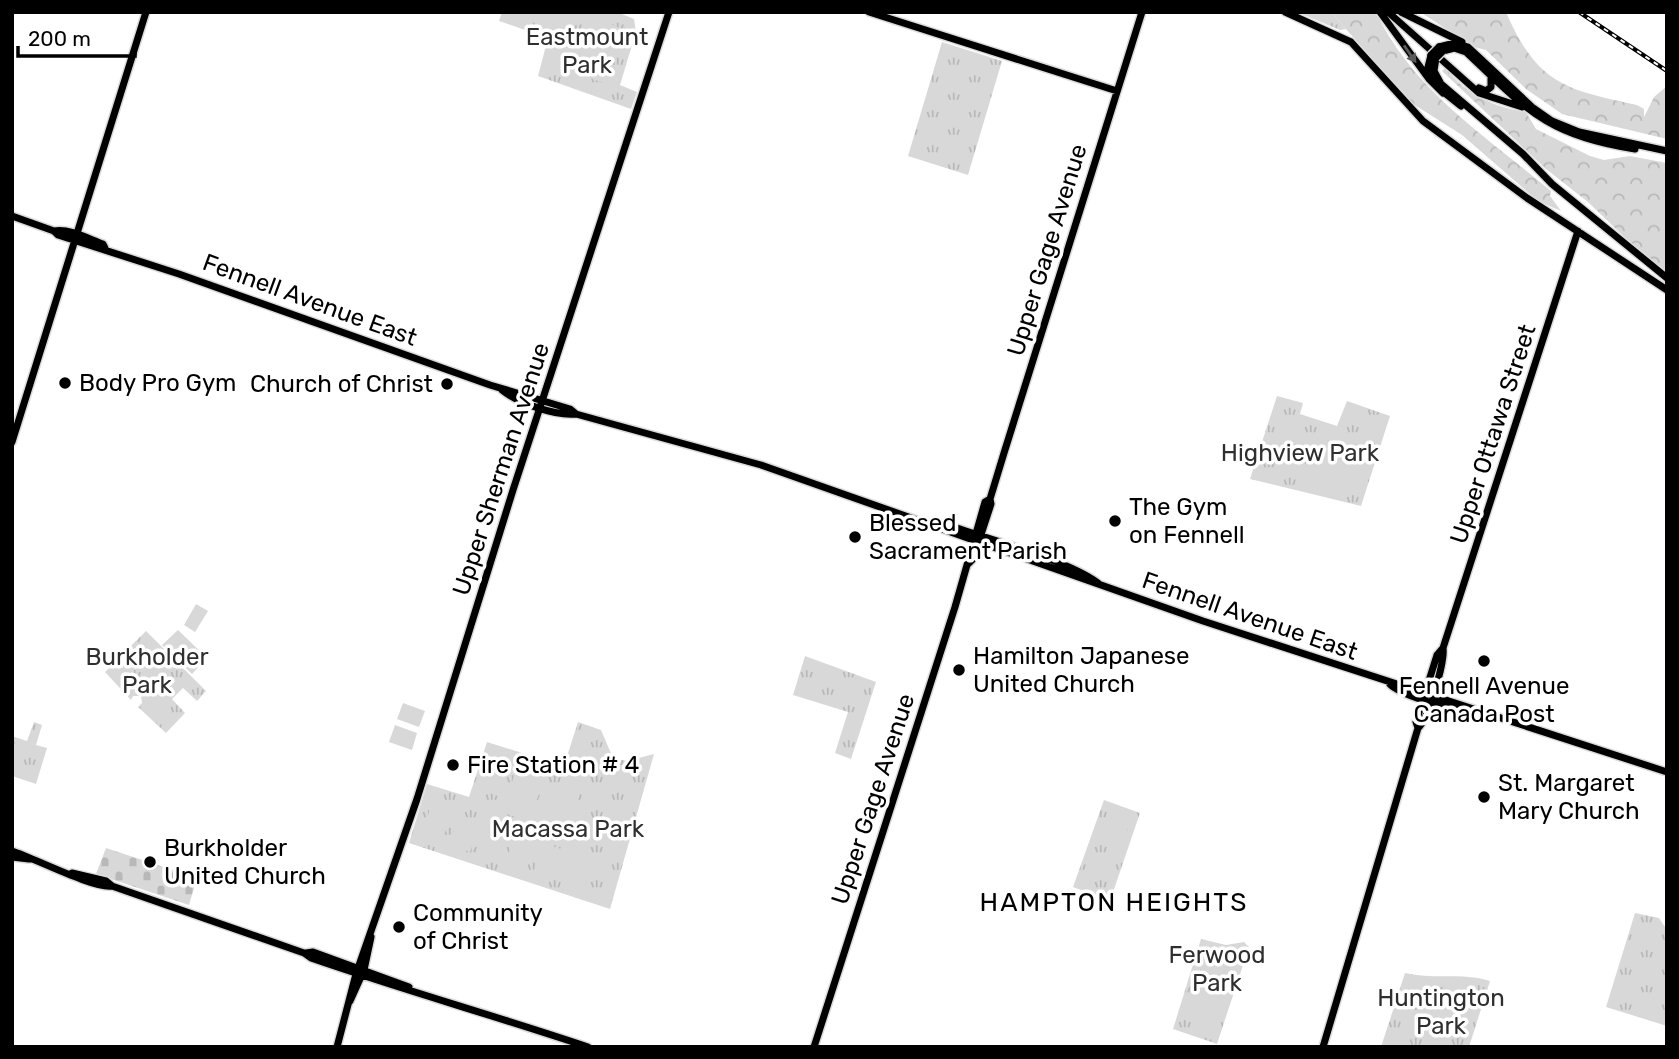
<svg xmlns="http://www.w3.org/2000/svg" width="1679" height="1059" viewBox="0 0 1679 1059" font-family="Rubik,sans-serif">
<defs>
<pattern id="grass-tufts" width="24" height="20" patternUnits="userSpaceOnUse" patternTransform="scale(1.75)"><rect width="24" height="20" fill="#d8d8d8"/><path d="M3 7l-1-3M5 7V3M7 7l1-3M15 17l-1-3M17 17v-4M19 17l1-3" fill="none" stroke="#b8b8b8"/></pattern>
<pattern id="forest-crowns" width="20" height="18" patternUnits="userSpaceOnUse" patternTransform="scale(1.75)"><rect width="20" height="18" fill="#d8d8d8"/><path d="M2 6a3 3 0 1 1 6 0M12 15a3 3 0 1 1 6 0" fill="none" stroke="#b8b8b8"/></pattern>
<pattern id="cemetery-stones" width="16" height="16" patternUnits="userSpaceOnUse" patternTransform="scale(1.75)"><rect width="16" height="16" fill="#d8d8d8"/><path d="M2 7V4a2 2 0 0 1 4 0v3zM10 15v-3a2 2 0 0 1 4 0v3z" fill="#b8b8b8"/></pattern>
</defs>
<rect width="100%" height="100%" fill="#fff"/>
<path fill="url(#grass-tufts)" d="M 502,12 L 617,12 L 634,19 L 636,32 L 620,85 L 637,92 L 631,109 L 538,76 L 548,38 L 499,21 Z
M 1297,12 L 1331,12 L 1346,29 L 1340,30 Z
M 942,42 L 1002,61 L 968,175 L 908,156 Z
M 1277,396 L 1303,403 L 1300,414 L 1337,426 L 1347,401 L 1390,416 L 1361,506 L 1250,479 Z
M 146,631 L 206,691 L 197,701 L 183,688 L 172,699 L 185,713 L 166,733 L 138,707 L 142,703 L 141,696 L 133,696 L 131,700 L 105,672 Z
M 805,656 L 876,682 L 851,759 L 835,753 L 848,712 L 793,695 Z
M 34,722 L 42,725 L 36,745 L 47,748 L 36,784 L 12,776 L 12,736 L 27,741 Z
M 578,722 L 601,730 L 613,758 L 627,761 L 654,754 L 610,909 L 409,843 L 427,784 L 469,797 L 487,742 L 564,766 Z
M 1104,800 L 1140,813 L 1110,901 L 1073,887 Z
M 1635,913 L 1659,918 L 1667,930 L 1667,1026 L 1606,1007 Z
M 1201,939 L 1226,945 L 1244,942 L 1249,947 L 1217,1044 L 1173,1029 Z
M 1405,973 C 1434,980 1461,972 1490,981 L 1469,1047 L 1381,1047 Z"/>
<path fill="url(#forest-crowns)" d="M 1331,12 L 1376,12 C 1413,91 1486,136 1551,191 L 1550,196 L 1561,211 L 1538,201 L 1462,135 L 1410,102 Z
M 1420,12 L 1506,12 C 1537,84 1566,90 1637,105 L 1644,109 L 1644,117 L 1654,97 L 1667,86 L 1667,139 L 1562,114 L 1526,89 L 1486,50 L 1474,47 Z
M 1446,68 C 1464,94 1496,108 1526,112 L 1536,129 L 1590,156 L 1604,160 L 1630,156 L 1667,163 L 1667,272 L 1643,255 L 1588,202 L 1546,169 L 1442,71 Z"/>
<path fill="url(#cemetery-stones)" d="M 106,848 L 197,878 L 189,905 L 96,874 Z"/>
<path fill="#d8d8d8" d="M 556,12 L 587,12 C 580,28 567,30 552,29 Z
M 595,18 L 620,28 L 605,80 L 601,82 L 573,72 C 581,54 592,51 611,53 L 601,48 L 593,39 Z
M 552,36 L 571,50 L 572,72 L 545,64 Z
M 1340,438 L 1371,443 L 1356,492 L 1349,495 L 1299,483 C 1305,458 1315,445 1340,438 Z
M 196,604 L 208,611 L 195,632 L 184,625 Z
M 178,630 L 207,658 L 192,674 L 162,645 Z
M 403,703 L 425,711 L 419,727 L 397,719 Z
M 395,725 L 417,733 L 412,750 L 389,742 Z
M 488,759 L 508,766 L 498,796 L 478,789 Z
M 516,770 L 544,780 L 529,822 L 502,812 Z
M 552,782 L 580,792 L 565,833 L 538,824 Z
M 431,806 L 452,813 L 441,843 L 421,836 Z
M 1117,811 L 1131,837 C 1117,845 1105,841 1097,827 Z
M 459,815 L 480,822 L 470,852 L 449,845 Z
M 487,824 L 508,831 L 498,861 L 477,854 Z
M 515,834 L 536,840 L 526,870 L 505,864 Z
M 543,843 L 564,850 L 554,880 L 533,873 Z
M 572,852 L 592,859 L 582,889 L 561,882 Z
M 1205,958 L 1236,968 L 1219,1024 L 1188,1015 Z"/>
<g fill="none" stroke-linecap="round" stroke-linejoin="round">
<g stroke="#dbdbdb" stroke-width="10">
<path id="major" d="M 869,12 L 1117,91
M 1285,12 L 1351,42 L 1423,121 L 1527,198 L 1667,290
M 1380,12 L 1429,79 L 1443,93
M 1388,12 L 1479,93 L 1522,107
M 1401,12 L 1462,42
M 1439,47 L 1455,43 L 1468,47 L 1532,107 L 1552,121 L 1579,132 L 1667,151
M 1443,51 L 1454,48 L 1466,52 C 1527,110 1548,136 1635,149
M 1436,58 L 1434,71 L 1441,84 L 1523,154 L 1552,184 L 1667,278
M 1431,78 L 1428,67 L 1431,55
M 1479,88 L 1486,91 L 1491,87 L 1491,76
M 1441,90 L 1461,106
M 12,216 L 54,231 L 58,235 L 179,274 L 490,385 L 570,409 L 576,414 L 761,465 L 1203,621 L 1667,772
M 54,231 C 69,228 89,239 103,244 L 105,248
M 502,390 C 518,403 555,416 576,414
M 12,442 L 146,12
M 946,528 L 951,526 C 990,540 1067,560 1098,583
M 968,564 L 973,559 L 991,504 L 990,499 L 1004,453 L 1142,12
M 1389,683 C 1399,697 1460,710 1480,717 L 1487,715
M 1418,728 C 1428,720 1445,662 1443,648 L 1578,231
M 12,851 C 34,858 94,889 112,886
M 12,857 L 29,859
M 72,873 L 106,881 L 112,886 L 304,953 L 311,958 C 403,990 496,1016 588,1047
M 306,953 L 313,952 L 409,987
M 350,1001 L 364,970 L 371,937
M 337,1047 L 356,974 L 417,799 L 513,490 L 669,12
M 814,1047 L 955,607 L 985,502 L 990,499
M 1323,1047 L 1418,728 L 1416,722 L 1437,655 L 1443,648"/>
</g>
<use href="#major" stroke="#000" stroke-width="7"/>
<g stroke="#000" stroke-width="4.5">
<path id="rail" d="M 1579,12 L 1667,71"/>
</g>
<use href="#rail" stroke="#fff" stroke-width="2" stroke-dasharray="5" stroke-linecap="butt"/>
<g stroke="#dbdbdb" stroke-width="10" stroke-linecap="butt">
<path id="major-bridge" d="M 1431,55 L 1439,47
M 1436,58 L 1443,51"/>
</g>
<use href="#major-bridge" stroke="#000" stroke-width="7"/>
</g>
<defs><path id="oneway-solid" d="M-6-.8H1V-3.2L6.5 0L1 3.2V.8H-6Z" transform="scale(1.75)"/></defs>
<use fill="#595959" href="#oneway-solid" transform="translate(1410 54) rotate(55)"/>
<g fill="#000" stroke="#fff" stroke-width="2.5">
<circle cx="65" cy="383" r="7"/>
<circle cx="447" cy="384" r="7"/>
<circle cx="1115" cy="521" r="7"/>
<circle cx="855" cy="537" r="7"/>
<circle cx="1484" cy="661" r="7"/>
<circle cx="959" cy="670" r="7"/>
<circle cx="453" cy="765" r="7"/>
<circle cx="1484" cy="797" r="7"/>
<circle cx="150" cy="862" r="7"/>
<circle cx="399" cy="927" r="7"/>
</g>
<g text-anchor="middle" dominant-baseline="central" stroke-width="7" stroke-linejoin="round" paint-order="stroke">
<g font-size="24" fill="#2f2f2f" stroke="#fff">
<text x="587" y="37">Eastmount<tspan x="587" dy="28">Park</tspan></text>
<text x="1300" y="453">Highview Park</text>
<text x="147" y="657">Burkholder<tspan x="147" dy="28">Park</tspan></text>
<text x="568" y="829">Macassa Park</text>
<text x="1217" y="955">Ferwood<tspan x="1217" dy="28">Park</tspan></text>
<text x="1441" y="998">Huntington<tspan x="1441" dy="28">Park</tspan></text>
</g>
<g font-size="24" fill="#000" stroke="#fff">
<text transform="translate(1047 250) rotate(-73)">Upper Gage Avenue</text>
<text transform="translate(310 300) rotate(20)">Fennell Avenue East</text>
<text transform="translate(1493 434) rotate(-72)">Upper Ottawa Street</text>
<text transform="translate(501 469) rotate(-72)">Upper Sherman Avenue</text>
<text transform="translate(1250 616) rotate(19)">Fennell Avenue East</text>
<text transform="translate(873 799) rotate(-72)">Upper Gage Avenue</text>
</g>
<g font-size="24" fill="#000" stroke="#fff" text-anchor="start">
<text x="79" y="383">Body Pro Gym</text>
<text x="433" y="384" text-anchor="end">Church of Christ</text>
<text x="1129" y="507">The Gym<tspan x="1129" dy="28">on Fennell</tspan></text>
<text x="869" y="523">Blessed<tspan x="869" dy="28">Sacrament Parish</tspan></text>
<text x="973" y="656">Hamilton Japanese<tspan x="973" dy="28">United Church</tspan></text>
<text x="1484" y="686" text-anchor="middle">Fennell Avenue<tspan x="1484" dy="28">Canada Post</tspan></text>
<text x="467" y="765">Fire Station # 4</text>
<text x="1498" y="783">St. Margaret<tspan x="1498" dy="28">Mary Church</tspan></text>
<text x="164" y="848">Burkholder<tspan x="164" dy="28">United Church</tspan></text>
<text x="413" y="913">Community<tspan x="413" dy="28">of Christ</tspan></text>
</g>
<g font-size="26" letter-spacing="2" fill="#000" stroke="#fff">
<text x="1114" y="902">HAMPTON HEIGHTS</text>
</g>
</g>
<rect width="1679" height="1059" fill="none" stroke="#000000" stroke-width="28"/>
<path d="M18 46v10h117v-10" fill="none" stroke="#000000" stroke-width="3.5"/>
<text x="28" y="46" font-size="21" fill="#000000" stroke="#ffffff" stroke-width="5" paint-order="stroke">200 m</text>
</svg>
